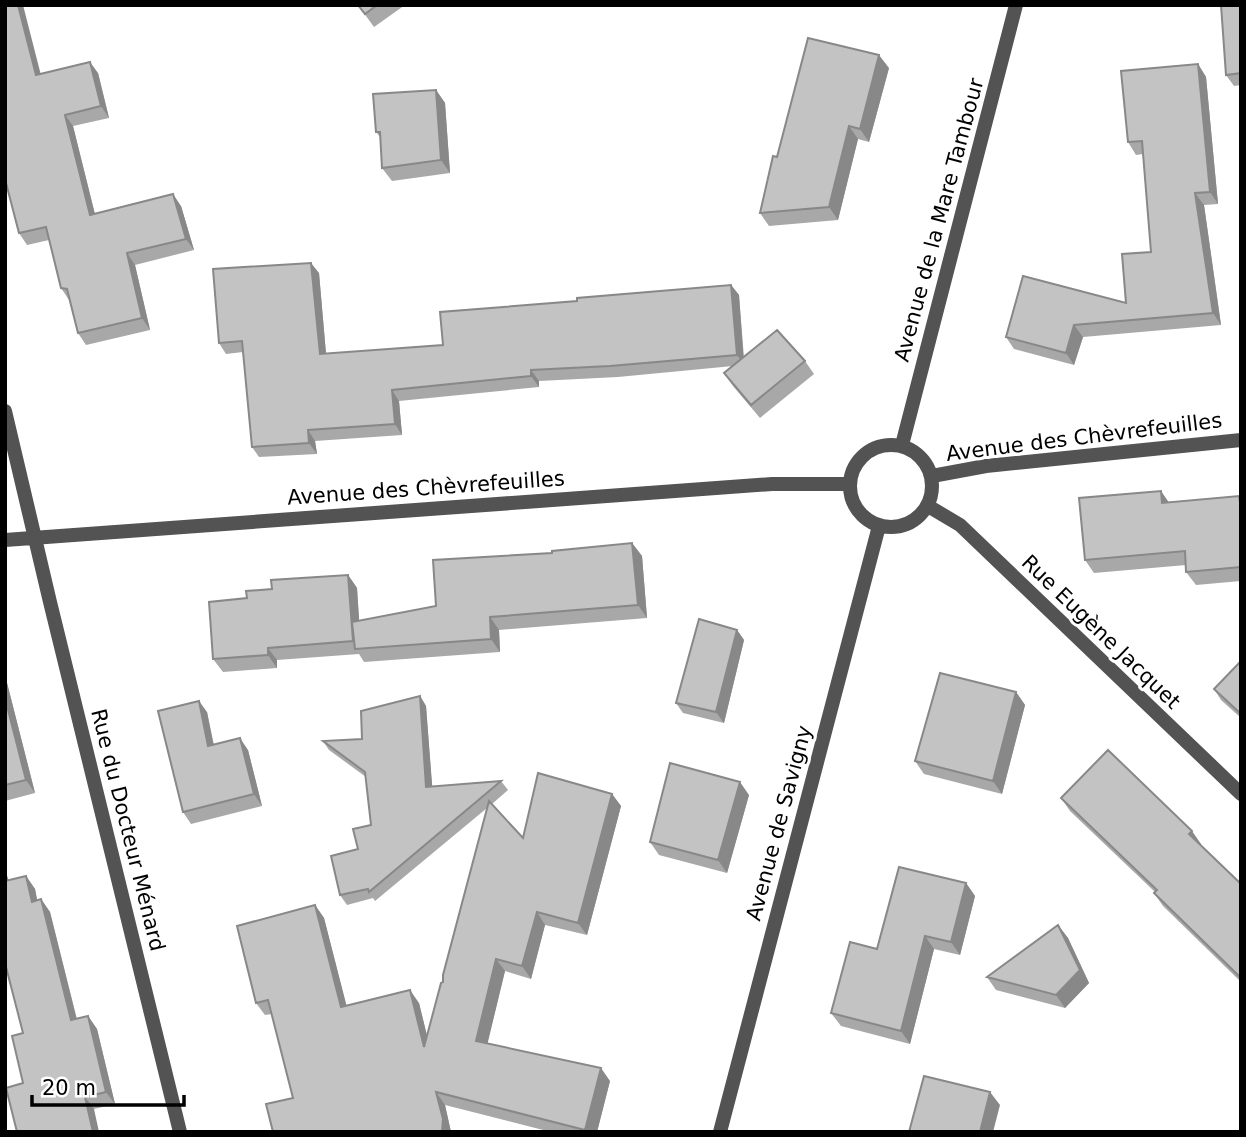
<svg xmlns="http://www.w3.org/2000/svg" width="1246" height="1137" viewBox="0 0 1246 1137" font-family="'DejaVu Sans',sans-serif">
<rect width="100%" height="100%" fill="#fff"/>
<g fill="none" stroke-linecap="round" stroke-linejoin="round">
<path stroke="#535353" stroke-width="14" d="M 5,411 L 50,602 L 180,1132
M850 486a41 41 0 1 1 82 0a41 41 0 1 1-82 0Z
M 902,445 L 1016,5
M 932,476 L 986,466 L 1241,440
M 928,506 L 960,525 L 1241,794
M 5,540 L 772,484 L 849,484
M 720,1132 L 879,526"/>
</g>
<path fill="#a8a8a8" d="M 358,5 L 405,5 L 374,27 Z
M 1241,5 L 1241,85 L 1234,86 L 1226,75 Z
M 1198,64 L 1206,77 L 1218,204 L 1204,205 L 1221,325 L 1083,337 L 1074,365 L 1014,349 L 1006,337 L 1126,303 L 1151,252 L 1143,154 L 1136,155 L 1128,142 Z
M 889,68 L 869,142 L 858,139 L 838,220 L 769,226 L 760,213 L 777,157 Z
M 98,73 L 109,118 L 73,126 L 95,214 L 181,206 L 194,250 L 135,265 L 150,330 L 86,345 L 78,333 L 69,300 L 61,288 L 49,240 L 27,245 L 19,233 L 41,74 Z
M 436,90 L 445,103 L 450,173 L 392,181 L 382,168 L 380,137 L 376,132 Z
M 319,273 L 326,354 L 443,345 L 577,301 L 731,285 L 739,295 L 744,358 L 805,361 L 814,374 L 760,418 L 733,386 L 724,373 L 733,366 L 618,377 L 539,381 L 539,387 L 399,401 L 402,435 L 315,441 L 317,454 L 259,457 L 252,447 L 243,352 L 226,354 L 219,343 Z
M 1241,499 L 1241,581 L 1196,585 L 1186,572 L 1186,565 L 1094,573 L 1085,560 L 1169,503 Z
M 632,543 L 642,556 L 647,618 L 499,630 L 500,652 L 364,662 L 359,654 L 277,660 L 277,668 L 223,672 L 213,659 L 247,598 L 272,589 L 348,575 L 357,588 L 359,621 L 436,606 L 552,553 Z
M 737,630 L 744,640 L 724,723 L 683,713 L 676,703 Z
M 1241,661 L 1241,718 L 1221,700 L 1214,689 Z
M 5,675 L 35,793 L 5,801 Z
M 1016,692 L 1025,705 L 1002,794 L 924,774 L 915,761 Z
M 420,696 L 426,706 L 432,787 L 501,781 L 508,790 L 492,804 L 523,838 L 612,794 L 621,806 L 587,935 L 545,925 L 531,979 L 505,971 L 487,1044 L 610,1081 L 597,1132 L 551,1132 L 445,1105 L 451,1132 L 273,1132 L 293,1098 L 272,1014 L 265,1015 L 256,1003 L 315,905 L 324,918 L 346,1005 L 419,1003 L 427,1036 L 443,982 L 487,808 L 375,901 L 373,898 L 347,905 L 340,895 L 358,849 L 371,825 L 366,777 L 329,750 L 323,741 L 362,739 Z
M 207,712 L 214,745 L 248,750 L 262,806 L 191,824 L 183,812 Z
M 749,795 L 727,873 L 659,855 L 650,842 Z
M 1061,798 L 1201,844 L 1200,845 L 1241,884 L 1241,982 L 1163,906 L 1154,893 L 1155,892 L 1070,811 Z
M 5,868 L 8,880 L 26,876 L 35,889 L 37,900 L 41,899 L 50,912 L 77,1019 L 88,1016 L 97,1029 L 115,1104 L 94,1109 L 23,1083 L 23,1033 L 5,963 Z
M 966,883 L 975,896 L 960,955 L 934,949 L 910,1044 L 841,1026 L 831,1013 L 877,949 Z
M 1058,925 L 1068,938 L 1089,983 L 1065,1008 L 996,990 L 987,977 Z"/>
<path fill="#888" d="M 18,5 L 23,5 L 44,87 L 36,75 Z
M 879,55 L 889,68 L 869,142 L 860,129 Z
M 90,62 L 98,73 L 109,118 L 101,106 Z
M 1198,64 L 1206,77 L 1218,204 L 1210,192 Z
M 436,90 L 445,103 L 450,173 L 441,160 Z
M 65,115 L 73,126 L 98,227 L 90,215 Z
M 849,126 L 858,139 L 838,220 L 829,207 Z
M 1195,193 L 1204,205 L 1221,325 L 1213,313 Z
M 173,194 L 181,206 L 194,250 L 186,239 Z
M 127,253 L 135,265 L 150,330 L 142,318 Z
M 311,263 L 319,273 L 327,365 L 320,354 Z
M 731,285 L 739,295 L 744,365 L 737,355 Z
M 1074,325 L 1083,337 L 1074,365 L 1066,353 Z
M 531,370 L 539,381 L 539,387 L 531,376 Z
M 392,390 L 399,401 L 402,435 L 395,424 Z
M 308,430 L 315,441 L 317,454 L 309,443 Z
M 1161,491 L 1170,504 L 1162,503 Z
M 632,543 L 642,556 L 647,618 L 638,605 Z
M 348,575 L 357,588 L 361,648 L 358,649 L 353,641 Z
M 490,617 L 499,630 L 500,652 L 491,639 Z
M 737,630 L 744,640 L 724,723 L 716,712 Z
M 268,648 L 277,660 L 277,668 L 268,655 Z
M 5,675 L 35,793 L 26,780 L 5,698 Z
M 1016,692 L 1025,705 L 1002,794 L 993,781 Z
M 420,696 L 426,706 L 433,796 L 426,787 Z
M 199,701 L 207,712 L 216,758 L 208,746 Z
M 240,738 L 248,750 L 262,806 L 254,794 Z
M 740,782 L 749,795 L 727,873 L 718,860 Z
M 612,794 L 621,806 L 587,935 L 578,923 Z
M 1192,831 L 1201,844 L 1198,847 L 1189,834 Z
M 5,868 L 12,894 L 5,884 Z
M 26,876 L 35,889 L 40,914 L 32,902 Z
M 966,883 L 975,896 L 960,955 L 951,942 Z
M 41,899 L 50,912 L 80,1033 L 71,1020 Z
M 315,905 L 324,918 L 350,1019 L 341,1007 Z
M 537,912 L 545,925 L 531,979 L 522,966 Z
M 1058,925 L 1068,938 L 1089,983 L 1065,1008 L 1056,995 Z
M 925,936 L 934,949 L 910,1044 L 901,1031 Z
M 496,959 L 505,971 L 485,1054 L 476,1041 Z
M 410,990 L 419,1003 L 433,1060 L 424,1047 Z
M 88,1016 L 97,1029 L 115,1104 L 106,1092 Z
M 601,1068 L 610,1081 L 597,1132 L 586,1132 L 585,1130 Z
M 436,1092 L 445,1105 L 451,1132 L 442,1132 Z
M 990,1092 L 1000,1105 L 993,1132 L 980,1132 Z
M 85,1097 L 94,1109 L 99,1132 L 93,1132 Z"/>
<path fill="#c3c3c3" stroke="#888" stroke-width="2" d="M 5,5 L 18,5 L 36,75 L 90,62 L 101,106 L 65,115 L 90,215 L 173,194 L 186,239 L 127,253 L 142,318 L 78,333 L 67,289 L 61,288 L 46,227 L 19,233 L 5,179 Z
M 358,5 L 377,5 L 365,14 Z
M 1221,5 L 1241,5 L 1241,73 L 1226,75 Z
M 808,38 L 879,55 L 860,129 L 849,126 L 829,207 L 760,213 L 773,156 L 777,157 Z
M 1198,64 L 1210,192 L 1195,193 L 1213,313 L 1074,325 L 1066,353 L 1006,337 L 1023,276 L 1126,303 L 1122,254 L 1151,252 L 1142,141 L 1128,142 L 1121,71 Z
M 436,90 L 441,160 L 382,168 L 380,132 L 376,132 L 373,94 Z
M 311,263 L 320,354 L 443,345 L 440,312 L 577,301 L 577,298 L 731,285 L 737,355 L 610,366 L 531,370 L 531,376 L 392,390 L 395,424 L 308,430 L 309,443 L 252,447 L 242,341 L 219,343 L 213,269 Z
M 777,330 L 805,361 L 751,405 L 724,373 Z
M 1161,491 L 1162,503 L 1239,496 L 1241,508 L 1241,567 L 1186,572 L 1185,551 L 1085,560 L 1079,498 Z
M 632,543 L 638,605 L 490,617 L 491,639 L 355,649 L 352,622 L 436,606 L 433,560 L 552,553 L 552,551 Z
M 348,575 L 353,641 L 268,648 L 268,655 L 213,659 L 209,602 L 247,598 L 246,591 L 272,589 L 271,580 Z
M 699,619 L 737,630 L 716,712 L 676,703 Z
M 1241,661 L 1241,714 L 1214,689 Z
M 940,673 L 1016,692 L 993,781 L 915,761 Z
M 420,696 L 426,787 L 501,781 L 369,892 L 368,889 L 340,895 L 331,856 L 358,849 L 353,829 L 371,825 L 365,772 L 323,741 L 362,739 L 361,711 Z
M 5,698 L 26,780 L 5,785 Z
M 199,701 L 208,746 L 240,738 L 254,794 L 183,812 L 158,711 Z
M 1108,750 L 1192,831 L 1189,834 L 1241,884 L 1241,978 L 1154,893 L 1157,890 L 1061,798 Z
M 670,763 L 740,782 L 718,860 L 650,842 Z
M 538,773 L 612,794 L 578,923 L 537,912 L 522,966 L 496,959 L 476,1041 L 601,1068 L 585,1130 L 436,1092 L 443,1119 L 442,1132 L 273,1132 L 266,1104 L 293,1098 L 268,1000 L 256,1003 L 237,926 L 315,905 L 341,1007 L 410,990 L 424,1047 L 441,983 L 443,982 L 443,975 L 489,801 L 523,838 Z
M 899,867 L 966,883 L 951,942 L 925,936 L 901,1031 L 831,1013 L 850,942 L 877,949 Z
M 26,876 L 32,902 L 41,899 L 71,1020 L 88,1016 L 106,1092 L 85,1097 L 93,1132 L 17,1132 L 6,1088 L 23,1083 L 12,1036 L 23,1033 L 5,963 L 5,881 Z
M 1058,925 L 1080,970 L 1056,995 L 987,977 Z
M 924,1076 L 990,1092 L 980,1132 L 909,1132 Z"/>
<g text-anchor="middle" dominant-baseline="central" stroke-width="6" stroke-linejoin="round" paint-order="stroke">
<g font-size="21" fill="#000" stroke="#fff">
<text transform="translate(939 220) rotate(-75)">Avenue de la Mare Tambour</text>
<text transform="translate(1084 437) rotate(-7)">Avenue des Chèvrefeuilles</text>
<text transform="translate(426 488) rotate(-4)">Avenue des Chèvrefeuilles</text>
<text transform="translate(1101 632) rotate(44)">Rue Eugène Jacquet</text>
<text transform="translate(779 823) rotate(-75)">Avenue de Savigny</text>
<text transform="translate(128 830) rotate(76)">Rue du Docteur Ménard</text>
</g>
</g>
<rect width="1246" height="1137" fill="none" stroke="#000000" stroke-width="14"/>
<path d="M32 1095v10h152v-10" fill="none" stroke="#000000" stroke-width="3.5"/>
<text x="42" y="1095" font-size="21" fill="#000000" stroke="#ffffff" stroke-width="5" paint-order="stroke">20 m</text>
</svg>
